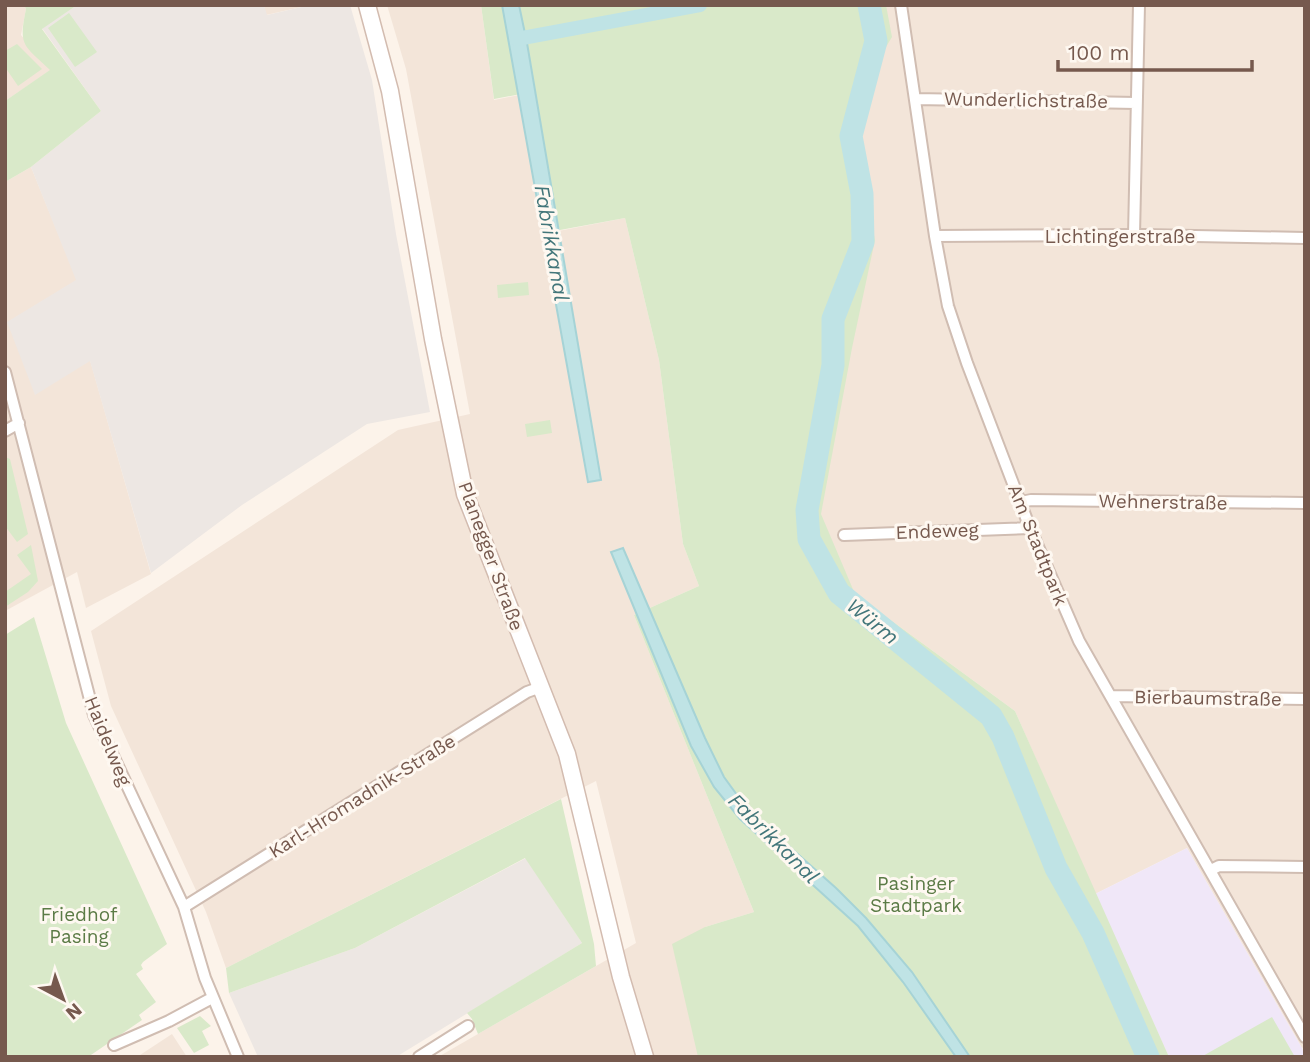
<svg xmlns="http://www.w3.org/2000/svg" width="1310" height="1062" viewBox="0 0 1310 1062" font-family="'Work Sans',sans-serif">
<rect width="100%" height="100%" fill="#fcf3ea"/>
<path fill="#f3e5d9" d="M 5,5 L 24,5 L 26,9 L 21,35 L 51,70 L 5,101 Z
M 264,5 L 310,5 L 266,15 Z
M 387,5 L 481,5 L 494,100 L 519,95 L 543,234 L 625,218 L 659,360 L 683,544 L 699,586 L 634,615 L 754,912 L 705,927 L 738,1057 L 438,1057 L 636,943 L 596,781 L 226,968 L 206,912 L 111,706 L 91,631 L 398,430 L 470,414 L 406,69 Z
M 885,5 L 1305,5 L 1305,1046 L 1302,1048 L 1187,848 L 1095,894 L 1015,711 L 855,594 L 818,520 L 847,110 Z
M 31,167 L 77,280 L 8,322 L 90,360 L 151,574 L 86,608 L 77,572 L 5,611 L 5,182 Z
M 172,1034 L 187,1057 L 137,1057 Z"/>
<path fill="#ede7e3" d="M 77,5 L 264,5 L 267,15 L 310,5 L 350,5 L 372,80 L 396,234 L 430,412 L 367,424 L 242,505 L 151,573 L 90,361 L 35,395 L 7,322 L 76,280 L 31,167 L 101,111 L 42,28 Z
M 526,858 L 582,943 L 396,1057 L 258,1057 L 229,993 L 355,948 Z"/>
<path fill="#f0e7f8" d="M 1187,848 L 1302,1048 L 1305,1057 L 1169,1057 L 1095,894 Z"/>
<path fill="#d9e9c9" d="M 24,5 L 77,5 L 42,29 L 101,111 L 31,167 L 5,182 L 5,101 L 50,70 C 24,45 18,47 26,9 Z
M 481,5 L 886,5 L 892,37 L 848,110 L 875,240 L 852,348 L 821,514 L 855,594 L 1015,711 L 1169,1057 L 698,1057 L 672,944 L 705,927 L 754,912 L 634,615 L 699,586 L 683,544 L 659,360 L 625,218 L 560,230 L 558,225 L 545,229 L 521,94 L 494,99 Z
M 69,13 L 97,52 L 75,67 L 48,28 Z
M 17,44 L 42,69 L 18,86 L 5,67 L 5,51 Z
M 528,282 L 529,295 L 498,298 L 497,285 Z
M 550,420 L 552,433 L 527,437 L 525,424 Z
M 5,457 L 10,459 L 28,534 L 17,542 L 5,526 Z
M 31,545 L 38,581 L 28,592 L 5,607 L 5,592 L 31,574 L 17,555 Z
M 34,617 L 66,723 L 167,944 L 143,962 L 141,965 L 143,969 L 136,974 L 156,1002 L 139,1015 L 142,1020 L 88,1057 L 5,1057 L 5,635 Z
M 561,799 L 594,944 L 596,966 L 478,1034 L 472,1019 L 467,1013 L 582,943 L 525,858 L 355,948 L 229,993 L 226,968 Z
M 200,1016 L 211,1026 L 202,1031 L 209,1045 L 194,1053 L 177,1028 Z
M 1272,1017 L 1295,1057 L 1201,1057 Z"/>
<path fill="#bfe3e5" stroke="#a6d3d6" stroke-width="2" d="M 502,5 L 519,5 L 527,43 L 601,480 L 588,482 Z
M 623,548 L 705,738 L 724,777 L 748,810 L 836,888 L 866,918 L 912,972 L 970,1057 L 956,1057 L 903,982 L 858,926 L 740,819 L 714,787 L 691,746 L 611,552 Z"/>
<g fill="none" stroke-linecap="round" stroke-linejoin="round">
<path stroke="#bfe3e5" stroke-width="14" d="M 517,39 L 700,5"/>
<path stroke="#bfe3e5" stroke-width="23" d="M 869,5 L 876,41 L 851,136 L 862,194 L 863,242 L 833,319 L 833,365 L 807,510 L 809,539 L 839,593 L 991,716 L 1003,737 L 1056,868 L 1093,933 L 1148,1057"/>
<g stroke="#d0bdb2" stroke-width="14">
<path id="street" d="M 901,5 L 935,236 L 948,306 L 967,363 L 1030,528 L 1079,641 L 1305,1037
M 915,99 L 1136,103
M 1134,235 L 1139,5
M 935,236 L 1144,235 L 1305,238
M 5,372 L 94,715 L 184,907 L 205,978 L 238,1057
M 5,431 L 19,423
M 1021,502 L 1031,500 L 1305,503
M 844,535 L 1030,528
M 1111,696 L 1305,699
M 1211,870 L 1219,866 L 1305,867
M 184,907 L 527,692 L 541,687
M 114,1045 L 169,1021 L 212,998
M 419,1057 L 468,1026"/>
</g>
<g stroke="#d3bcb0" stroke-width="19">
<path id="secondary" d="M 367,5 L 390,91 L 433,339 L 465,494 L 567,754 L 621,977 L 645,1057"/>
</g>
<use href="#street" stroke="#fff" stroke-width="10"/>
<use href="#secondary" stroke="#fff" stroke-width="16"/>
</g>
<g text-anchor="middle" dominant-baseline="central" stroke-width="6" stroke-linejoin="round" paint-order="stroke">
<g font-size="19" fill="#76594e" stroke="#fef8f1">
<text transform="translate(1026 100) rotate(1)">Wunderlichstraße</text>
<text x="1120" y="236">Lichtingerstraße</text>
<text transform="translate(1163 502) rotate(1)">Wehnerstraße</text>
<text transform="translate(937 531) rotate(-2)">Endeweg</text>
<text transform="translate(1038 545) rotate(68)">Am Stadtpark</text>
<text transform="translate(491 556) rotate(70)">Planegger Straße</text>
<text transform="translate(1208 698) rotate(1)">Bierbaumstraße</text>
<text transform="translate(108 741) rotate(68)">Haidelweg</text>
<text transform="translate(362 796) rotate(-32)">Karl-Hromadnik-Straße</text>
</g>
<g font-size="19" fill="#5b7b46" stroke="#fef8f1">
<text x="916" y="883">Pasinger<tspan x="916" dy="22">Stadtpark</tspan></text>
<text x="79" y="914">Friedhof<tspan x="79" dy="22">Pasing</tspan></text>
</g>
<g font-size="21" font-style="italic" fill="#42767a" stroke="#fef8f1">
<text transform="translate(552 243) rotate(80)">Fabrikkanal</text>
<text transform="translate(873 621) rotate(39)">Würm</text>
<text transform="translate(774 838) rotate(45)">Fabrikkanal</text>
</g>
</g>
<rect width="1310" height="1062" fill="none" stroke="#76594e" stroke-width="14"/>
<g transform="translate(63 999) rotate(139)" stroke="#fef8f1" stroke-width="5" paint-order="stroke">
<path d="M0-5L12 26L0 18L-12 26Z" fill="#76594e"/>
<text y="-10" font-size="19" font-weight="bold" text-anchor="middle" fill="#76594e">N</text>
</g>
<path d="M1058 60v10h194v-10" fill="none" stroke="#76594e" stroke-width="3.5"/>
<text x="1068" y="60" font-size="21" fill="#76594e" stroke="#fef8f1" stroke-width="5" paint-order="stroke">100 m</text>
</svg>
